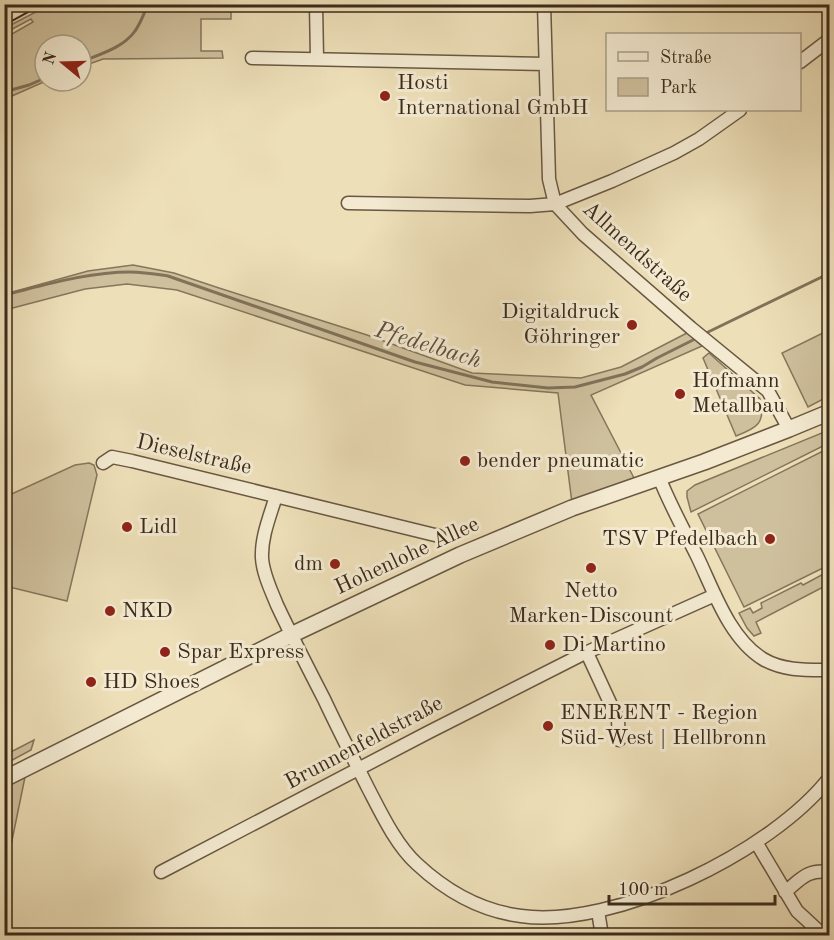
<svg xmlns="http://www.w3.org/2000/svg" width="834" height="940" viewBox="0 0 834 940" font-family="'Old Standard TT',serif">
<rect width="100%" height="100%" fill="#eddfb8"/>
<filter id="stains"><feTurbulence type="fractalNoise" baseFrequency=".00333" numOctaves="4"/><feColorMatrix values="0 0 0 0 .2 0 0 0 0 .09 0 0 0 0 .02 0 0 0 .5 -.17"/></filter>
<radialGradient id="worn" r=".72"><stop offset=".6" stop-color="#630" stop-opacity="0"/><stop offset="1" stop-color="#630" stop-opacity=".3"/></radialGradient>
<path fill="#cfc09d" stroke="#85765c" stroke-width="1.5" d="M 49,5 L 231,5 L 231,19 L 201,19 L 201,51 L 222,51 L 223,58 L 103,59 L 81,67 L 81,45 L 45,45 L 46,81 L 5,99 L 5,38 L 33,22 L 31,19 L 5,33 L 5,28 Z
M 133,265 L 174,273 L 219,288 L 367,335 L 472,373 L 581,378 L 621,367 L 687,333 L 702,346 L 591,395 L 634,478 L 572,503 L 558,393 L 465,385 L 177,290 L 127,284 L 85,289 L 5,310 L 5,294 L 88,271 Z
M 829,330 L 829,396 L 808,407 L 782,353 Z
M 709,353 L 760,399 C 766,423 757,428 736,436 L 703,358 Z
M 829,430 L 829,443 L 691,512 L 687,497 L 687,491 L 695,485 Z
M 829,448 L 829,565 L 744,607 L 698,514 Z
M 89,463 L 94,465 L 97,475 L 67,601 L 5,586 L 5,497 L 75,465 Z
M 829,571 L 829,584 L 756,622 L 761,633 L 754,636 L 747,628 L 739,613 L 750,608 L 753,613 L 762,608 L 761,603 L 801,583 L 803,585 Z
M 34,740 L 31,750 L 5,764 L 5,755 Z
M 25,777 L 8,860 L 4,859 L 5,787 Z"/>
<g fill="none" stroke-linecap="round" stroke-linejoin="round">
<path stroke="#817259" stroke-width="3" d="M 81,62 C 100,54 123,48 135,31 C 141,23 144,13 148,4
M 4,92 L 29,85 L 45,78
M 4,295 C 45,285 88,272 130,272 C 143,272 155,274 168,276 L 415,362 L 492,382 L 548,388 L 575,387 L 625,374 L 642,367 L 657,358 L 699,337
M 704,334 L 830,273"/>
<g stroke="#685842" stroke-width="15">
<path id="minor" d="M 316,4 L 317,59
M 544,4 L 549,179 L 555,204 L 583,234 L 691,328 L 768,391 L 789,429
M 252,58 L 545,64
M 800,62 L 830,39
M 348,203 L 530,206 L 555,204 L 612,181 L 674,153 L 699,139 L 740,110
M 103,463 L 112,457 L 132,461 L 439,536
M 659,477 C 670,505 684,530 697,556 C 713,589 729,638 763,659 C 783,671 807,670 830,670
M 276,496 C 270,516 261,537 262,558 C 263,574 271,590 277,605 C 292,637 308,668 324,699 C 338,729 353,758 368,788 C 381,813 396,845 417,864 C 446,891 481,911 521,916 C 615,929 773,851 830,777
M 587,653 L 618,720 L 619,740
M 756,842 L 797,911 L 824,936
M 161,872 L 429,732 L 583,654 L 715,595
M 785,892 C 801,879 807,869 830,872
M 598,911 L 602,936"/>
</g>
<g stroke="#685842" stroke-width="18">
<path id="tertiary" d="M 4,779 L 291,635 L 460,555 L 572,508 L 704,462 L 789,429 L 830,412"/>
</g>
<g stroke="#3b2b1b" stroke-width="20">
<path id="secondary" d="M 4,15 L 24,4"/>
</g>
<use href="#minor" stroke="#f3ead1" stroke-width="12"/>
<use href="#tertiary" stroke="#f3ead1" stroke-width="15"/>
<use href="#secondary" stroke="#f3ead1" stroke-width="16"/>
</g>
<g fill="#8f2418" stroke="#f3ead1" stroke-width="2">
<circle cx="385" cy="96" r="6"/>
<circle cx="632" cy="325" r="6"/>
<circle cx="680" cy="394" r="6"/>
<circle cx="465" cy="461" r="6"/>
<circle cx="127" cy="527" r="6"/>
<circle cx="770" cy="539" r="6"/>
<circle cx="335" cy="564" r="6"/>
<circle cx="591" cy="568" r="6"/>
<circle cx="110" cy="611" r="6"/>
<circle cx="550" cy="645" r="6"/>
<circle cx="165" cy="652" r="6"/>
<circle cx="91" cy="682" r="6"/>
<circle cx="548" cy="726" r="6"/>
</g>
<g text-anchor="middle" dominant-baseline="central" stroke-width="6" stroke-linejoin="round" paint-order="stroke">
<g font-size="22" fill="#3b2b1b" stroke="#f3ead1" text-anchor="start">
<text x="397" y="83">Hosti<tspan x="397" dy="25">International GmbH</tspan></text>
<text x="620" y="312" text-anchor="end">Digitaldruck<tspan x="620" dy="25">Göhringer</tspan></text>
<text x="692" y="381">Hofmann<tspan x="692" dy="25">Metallbau</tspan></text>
<text x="477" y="461">bender pneumatic</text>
<text x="139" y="527">Lidl</text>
<text x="758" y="539" text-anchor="end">TSV Pfedelbach</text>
<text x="323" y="564" text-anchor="end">dm</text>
<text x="591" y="591" text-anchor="middle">Netto<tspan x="591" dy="25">Marken-Discount</tspan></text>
<text x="122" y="611">NKD</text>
<text x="562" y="645">Di Martino</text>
<text x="177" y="652">Spar Express</text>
<text x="103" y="682">HD Shoes</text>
<text x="560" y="713">ENERENT - Region<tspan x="560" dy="25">Süd-West | Hellbronn</tspan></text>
</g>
<g font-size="22" fill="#3b2b1b" stroke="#f3ead1">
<text transform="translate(637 252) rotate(42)">Allmendstraße</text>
<text transform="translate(194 455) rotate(13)">Dieselstraße</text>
<text transform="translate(407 556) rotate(-25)">Hohenlohe Allee</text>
<text transform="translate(364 743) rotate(-28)">Brunnenfeldstraße</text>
</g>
<g font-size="24" font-style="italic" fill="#5e4f3a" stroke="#f3ead1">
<text transform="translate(428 346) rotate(17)">Pfedelbach</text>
</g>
</g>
<rect width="834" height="940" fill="none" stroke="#eddfb8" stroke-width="24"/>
<rect x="6" y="6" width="822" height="928" fill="none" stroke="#3b2b1b" stroke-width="3"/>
<rect x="12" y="12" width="810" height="916" fill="none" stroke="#3b2b1b" stroke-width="1.5"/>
<rect x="606" y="33" width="195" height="78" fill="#f3ead1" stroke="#a99e88" stroke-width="1.5"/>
<rect x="618" y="52" width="30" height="9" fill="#f3ead1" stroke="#a99e88" stroke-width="1.5"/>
<text x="660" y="63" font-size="18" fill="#3b2b1b">Straße</text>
<rect x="618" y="78" width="30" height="18" fill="#cfc09d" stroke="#a99e88" stroke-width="1.5"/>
<text x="660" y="93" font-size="18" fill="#3b2b1b">Park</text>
<g transform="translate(63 63) rotate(289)"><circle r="28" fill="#f3ead1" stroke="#a99e88" stroke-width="1.5"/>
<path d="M0-4.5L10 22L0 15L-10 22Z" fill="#8f2418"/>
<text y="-9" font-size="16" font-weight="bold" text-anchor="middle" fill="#3b2b1b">N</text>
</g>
<path d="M609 895v9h166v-9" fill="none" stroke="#3b2b1b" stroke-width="3"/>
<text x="618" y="895" font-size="18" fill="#3b2b1b" stroke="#f3ead1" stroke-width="4.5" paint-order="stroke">100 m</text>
<rect width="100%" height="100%" filter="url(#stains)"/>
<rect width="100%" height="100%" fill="url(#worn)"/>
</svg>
